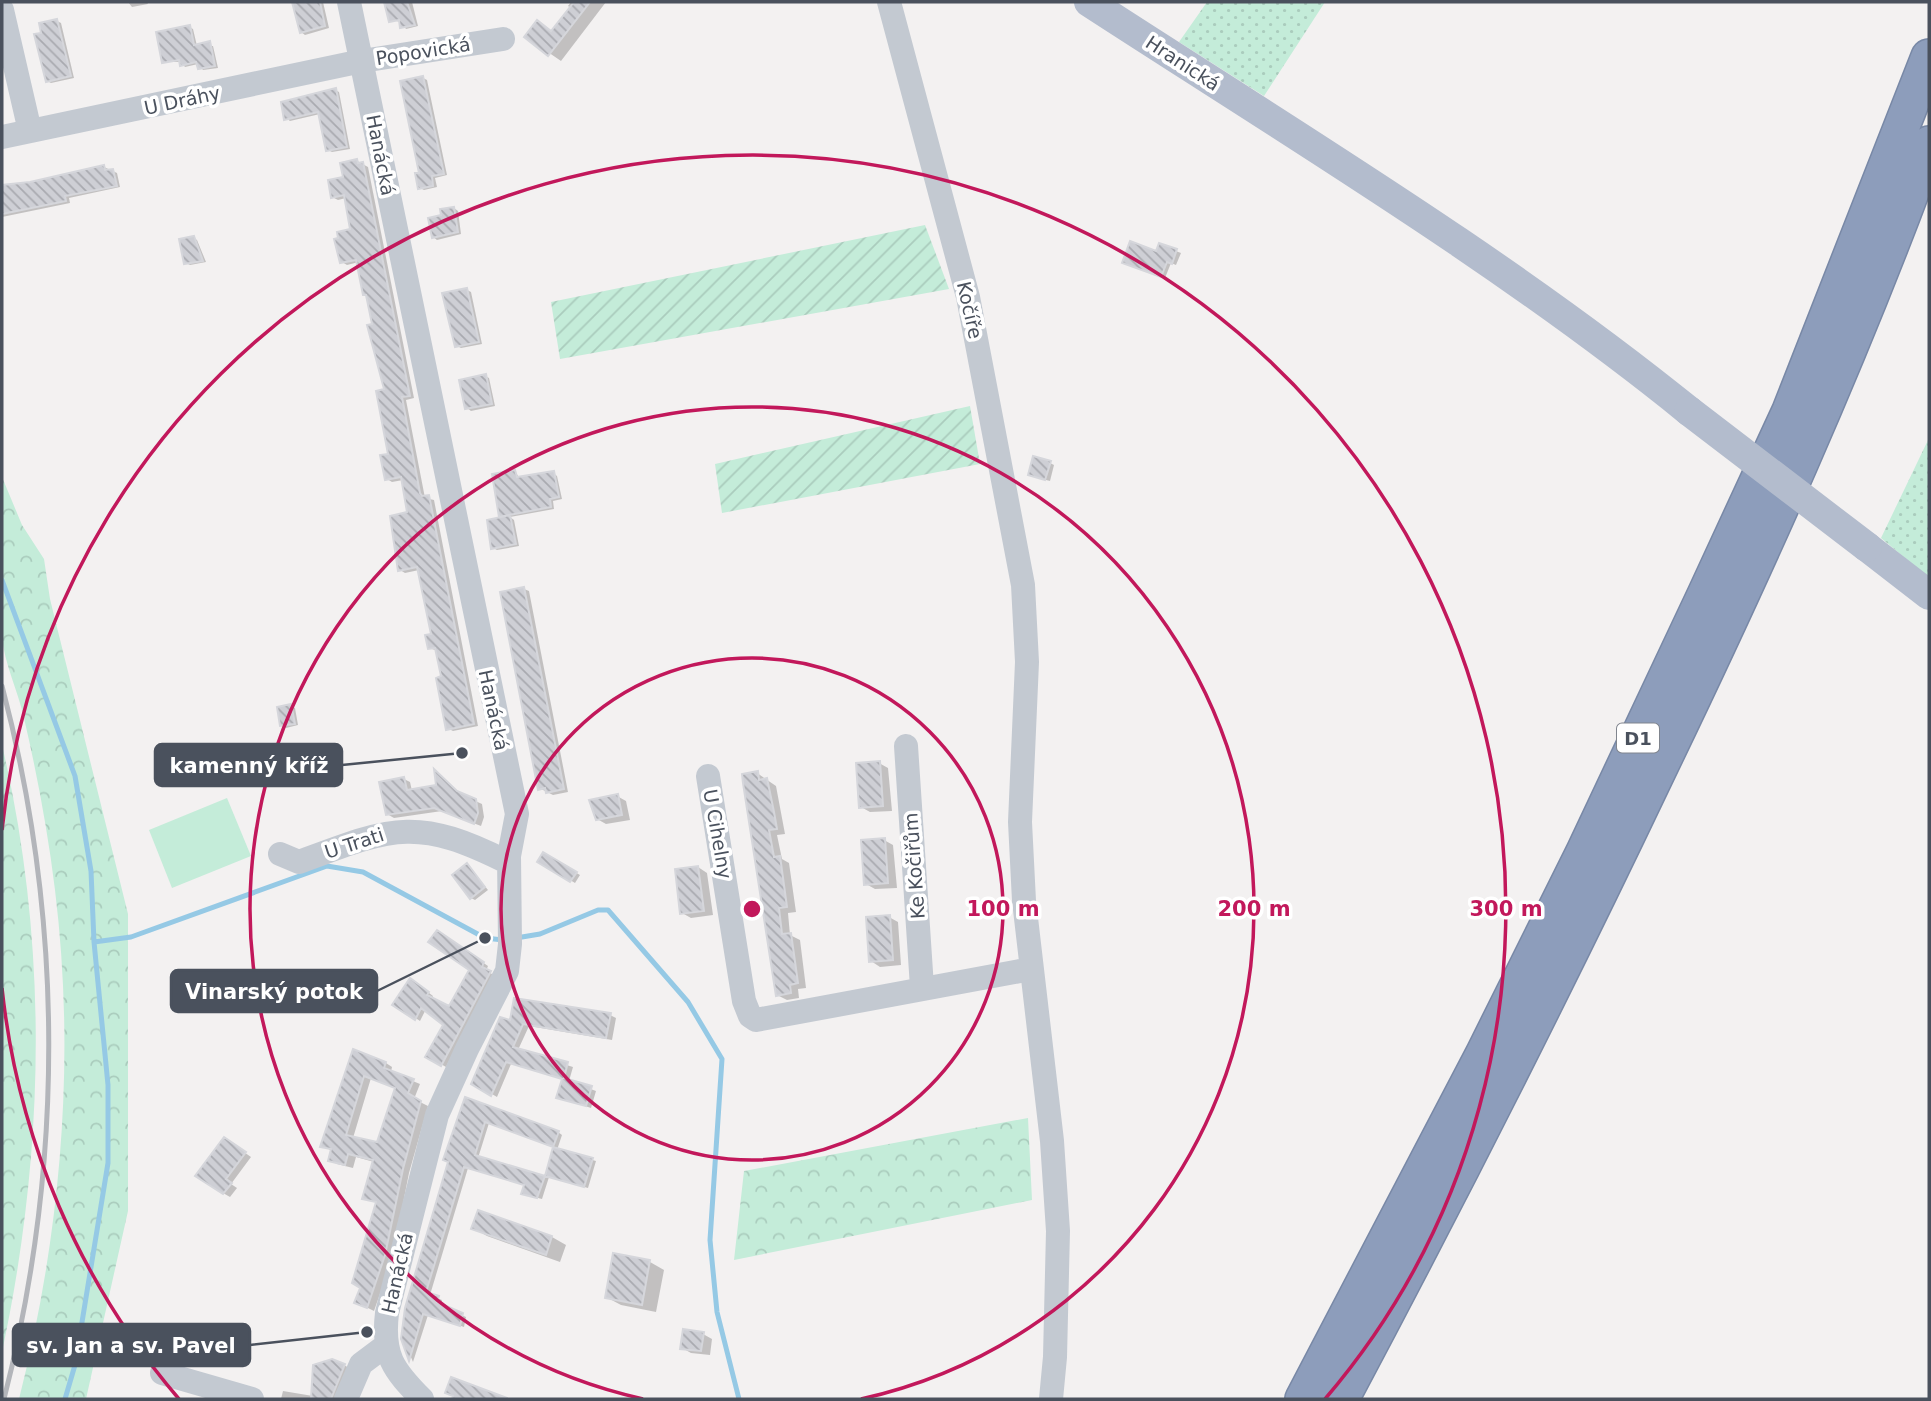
<svg xmlns="http://www.w3.org/2000/svg" width="1931" height="1401" viewBox="0 0 1931 1401" font-family="'DejaVu Sans',sans-serif">
<defs>
<pattern id="grass-dots" width="8" height="8" patternUnits="userSpaceOnUse" patternTransform="scale(1.75)"><rect width="8" height="8" fill="#c4ecd9"/><path d="M2 2h.1M6 6h.1" fill="none" stroke="#aaccbd" stroke-width="1.8" stroke-linecap="round"/></pattern>
<pattern id="forest-crowns" width="20" height="18" patternUnits="userSpaceOnUse" patternTransform="scale(1.75)"><rect width="20" height="18" fill="#c4ecd9"/><path d="M2 6a3 3 0 1 1 6 0M12 15a3 3 0 1 1 6 0" fill="none" stroke="#aaccbd"/></pattern>
<pattern id="garden-furrows" width="10" height="10" patternUnits="userSpaceOnUse" patternTransform="scale(1.75)"><rect width="10" height="10" fill="#c4ecd9"/><path d="M-1 1l2-2M0 10L10 0M9 11l2-2" fill="none" stroke="#aaccbd"/></pattern>
<pattern id="building-back-hatch" width="6" height="6" patternUnits="userSpaceOnUse" patternTransform="scale(1.75)"><rect width="6" height="6" fill="#cecfd5"/><path d="M-1 5l2 2M0 0l6 6M5-1l2 2" fill="none" stroke="#a9aab0"/></pattern>
</defs>
<rect width="100%" height="100%" fill="#f3f1f1"/>
<path fill="url(#grass-dots)" d="M 1207,2 L 1325,2 L 1264,96 L 1179,42 Z
M 1929,438 L 1929,578 L 1881,538 Z"/>
<path fill="url(#forest-crowns)" d="M 2,477 L 22,525 L 44,559 L 50,599 L 128,914 L 128,1211 L 86,1399 L 19,1399 C 61,1234 76,1060 55,890 C 48,832 37,774 24,718 C 18,691 4,663 2,636 C 0,584 2,529 2,477 Z
M 2,745 C 49,945 45,1151 2,1352 Z
M 1028,1118 L 1032,1200 L 734,1260 L 744,1171 Z"/>
<path fill="url(#garden-furrows)" d="M 925,225 L 949,289 L 560,359 L 551,302 Z
M 970,406 L 980,464 L 722,513 L 715,464 Z"/>
<path fill="#c4ecd9" d="M 227,798 L 251,856 L 172,888 L 149,830 Z"/>
<path fill="#0003" fill-rule="evenodd" d="M 128,2 L 147,2 L 148,4 L 132,7 Z
M 292,2 L 323,2 L 329,28 L 305,35 L 301,32 Z
M 387,2 L 412,2 L 418,26 L 406,29 L 401,22 L 391,20 Z
M 571,2 L 606,2 L 561,61 L 526,37 L 552,32 L 571,8 L 568,6 Z
M 57,21 L 61,23 L 74,78 L 51,83 L 47,81 L 44,34 Z
M 189,27 L 193,29 L 197,46 L 213,46 L 218,68 L 203,70 L 198,64 L 185,67 L 181,62 L 164,62 Z
M 423,78 L 427,80 L 447,175 L 435,178 L 437,187 L 424,190 L 420,188 Z
M 335,90 L 339,92 L 350,149 L 332,152 L 328,150 L 320,114 L 290,121 L 286,118 Z
M 357,161 L 368,167 L 414,398 L 406,400 L 425,498 L 434,500 L 478,726 L 453,731 L 447,728 L 438,651 L 429,648 L 433,635 L 419,570 L 405,573 L 400,570 L 409,514 L 403,480 L 392,482 L 387,479 L 390,455 L 386,391 L 374,325 L 359,262 L 347,265 L 342,262 L 352,230 L 346,198 L 338,200 L 332,197 Z
M 93,167 L 104,167 L 117,173 L 120,187 L 69,198 L 70,203 L 2,217 L 2,188 L 46,180 Z
M 454,208 L 458,211 L 461,234 L 437,240 L 433,237 L 443,216 Z
M 193,238 L 197,240 L 206,262 L 190,265 L 186,263 Z
M 1160,245 L 1181,253 L 1176,265 L 1171,263 L 1165,278 L 1128,264 L 1157,253 Z
M 467,290 L 471,292 L 482,344 L 461,348 L 457,346 Z
M 485,376 L 489,378 L 495,406 L 471,411 L 467,408 Z
M 1050,463 L 1054,465 L 1050,481 L 1034,477 Z
M 515,472 L 520,478 L 553,473 L 557,476 L 562,499 L 553,501 L 554,509 L 510,517 L 514,520 L 519,546 L 497,550 L 493,548 L 504,518 L 500,516 Z
M 524,589 L 529,591 L 568,792 L 553,795 L 539,788 Z
M 291,706 L 295,708 L 298,725 L 286,728 L 282,725 Z
M 879,763 L 888,768 L 892,811 L 870,812 L 861,807 Z
M 436,772 L 462,795 L 482,804 L 484,817 L 481,826 L 442,811 L 394,818 L 387,814 L 404,779 L 410,782 L 412,791 L 438,786 Z
M 757,773 L 776,786 L 785,834 L 777,835 L 782,859 L 789,863 L 796,912 L 788,913 L 790,935 L 800,940 L 806,988 L 798,989 L 799,998 L 787,1000 L 777,995 Z
M 617,796 L 626,801 L 630,820 L 606,824 L 597,819 Z
M 884,840 L 893,845 L 897,888 L 875,889 L 866,884 Z
M 544,854 L 580,875 L 575,883 L 539,861 Z
M 467,865 L 488,890 L 475,900 L 471,898 Z
M 698,867 L 707,873 L 713,915 L 691,918 L 682,913 Z
M 889,917 L 898,922 L 901,965 L 880,967 L 871,961 Z
M 442,935 L 488,966 L 486,971 L 494,975 L 446,1067 L 427,1056 L 445,1024 L 426,1009 L 420,1021 L 395,1004 L 416,983 L 433,996 L 432,999 L 449,1009 L 472,970 Z
M 610,1015 L 616,1018 L 612,1040 L 529,1026 L 518,1050 L 573,1067 L 569,1081 L 596,1091 L 591,1108 L 558,1097 L 564,1079 L 511,1064 L 497,1097 L 473,1083 L 511,1023 Z
M 354,1051 L 386,1063 L 392,1067 L 391,1072 L 420,1084 L 414,1099 L 428,1106 L 409,1173 L 392,1259 L 374,1311 L 356,1302 L 362,1287 L 377,1203 L 364,1198 L 374,1162 L 356,1157 L 353,1168 L 337,1164 L 330,1160 L 332,1151 L 323,1146 ZM 371,1078 L 396,1089 L 378,1144 L 353,1138 Z
M 466,1099 L 558,1132 L 562,1135 L 557,1150 L 596,1161 L 588,1188 L 549,1177 L 542,1199 L 527,1195 L 525,1185 L 468,1168 L 430,1295 L 442,1300 L 440,1306 L 466,1317 L 464,1327 L 428,1315 L 413,1362 L 403,1338 ZM 489,1123 L 555,1147 L 546,1178 L 478,1158 Z
M 231,1143 L 251,1157 L 231,1184 L 237,1188 L 230,1197 L 223,1193 Z
M 479,1212 L 552,1237 L 566,1245 L 560,1262 L 487,1236 L 473,1228 Z
M 650,1262 L 664,1270 L 656,1312 L 621,1305 L 606,1297 Z
M 703,1334 L 712,1339 L 710,1355 L 691,1353 L 682,1348 Z
M 344,1365 L 349,1368 L 337,1399 L 281,1399 L 283,1391 L 313,1396 Z"/>
<g fill="none" stroke-linecap="round" stroke-linejoin="round">
<path stroke="#95c9e5" stroke-width="5" d="M 2,580 L 75,776 L 91,871 L 94,942 L 131,937 L 327,866 L 363,872 L 485,938 L 503,940
M 516,938 L 540,934 L 598,910 L 608,910 L 688,1002 L 722,1059 L 710,1240 L 717,1312 L 739,1399
M 65,1399 L 75,1365 L 108,1163 L 108,1085 L 94,942"/>
</g>
<path fill="url(#building-back-hatch)" stroke="#d5d6db" stroke-width="2" fill-rule="evenodd" d="M 292,2 L 320,2 L 325,26 L 300,33 Z
M 384,2 L 407,2 L 415,25 L 400,28 L 399,20 L 389,22 Z
M 574,2 L 590,2 L 548,56 L 524,37 L 537,20 L 551,31 Z
M 57,19 L 71,76 L 46,82 L 34,34 L 41,33 L 39,23 Z
M 190,25 L 194,45 L 210,41 L 215,66 L 198,69 L 196,62 L 180,66 L 179,60 L 162,63 L 156,32 Z
M 423,76 L 444,174 L 432,176 L 433,186 L 418,189 L 415,173 L 419,173 L 400,81 Z
M 336,88 L 347,147 L 326,151 L 318,112 L 284,120 L 281,102 Z
M 357,159 L 358,163 L 363,162 L 410,396 L 402,397 L 420,493 L 422,496 L 429,495 L 474,724 L 446,730 L 436,678 L 441,676 L 435,648 L 428,649 L 425,635 L 431,634 L 417,567 L 398,571 L 390,516 L 407,512 L 401,477 L 385,480 L 380,455 L 388,454 L 376,391 L 384,389 L 367,325 L 372,324 L 366,295 L 363,295 L 356,260 L 340,263 L 334,239 L 338,238 L 337,232 L 350,229 L 344,195 L 331,198 L 328,180 L 343,177 L 340,163 Z
M 104,165 L 105,170 L 113,169 L 117,186 L 65,196 L 66,201 L 2,214 L 2,185 L 30,182 Z
M 454,207 L 458,232 L 432,238 L 428,218 L 441,215 L 440,209 Z
M 194,236 L 203,261 L 184,264 L 179,239 Z
M 1130,241 L 1156,251 L 1159,243 L 1177,249 L 1172,264 L 1167,262 L 1161,277 L 1122,263 Z
M 467,288 L 479,342 L 455,347 L 442,293 Z
M 486,374 L 492,404 L 465,409 L 459,380 Z
M 1033,456 L 1051,461 L 1045,480 L 1028,475 Z
M 515,470 L 517,477 L 554,471 L 559,497 L 550,499 L 551,507 L 499,517 L 492,474 Z
M 510,515 L 516,544 L 491,549 L 487,520 Z
M 524,587 L 564,789 L 546,793 L 545,788 L 538,790 L 500,592 Z
M 291,704 L 295,724 L 280,726 L 277,707 Z
M 880,761 L 883,806 L 859,808 L 856,763 Z
M 434,769 L 457,791 L 476,799 L 478,813 L 474,824 L 434,808 L 386,815 L 379,782 L 404,777 L 407,790 L 436,785 Z
M 758,771 L 759,780 L 767,778 L 774,812 L 777,829 L 769,830 L 774,857 L 780,856 L 787,907 L 779,908 L 782,934 L 791,933 L 798,983 L 790,985 L 791,993 L 776,996 L 743,783 L 742,774 Z
M 618,794 L 622,815 L 596,820 L 589,800 Z
M 885,838 L 888,883 L 864,885 L 861,840 Z
M 543,852 L 577,872 L 570,882 L 537,862 Z
M 467,863 L 485,887 L 470,899 L 452,875 Z
M 698,866 L 704,911 L 680,914 L 675,869 Z
M 890,915 L 893,960 L 869,962 L 866,917 Z
M 437,930 L 484,962 L 482,967 L 491,971 L 441,1066 L 425,1057 L 443,1025 L 421,1008 L 415,1020 L 392,1005 L 410,978 L 429,992 L 427,995 L 449,1006 L 469,970 L 428,942 Z
M 514,998 L 611,1013 L 606,1038 L 523,1024 L 513,1047 L 568,1062 L 564,1078 L 592,1086 L 586,1106 L 556,1098 L 562,1079 L 506,1062 L 491,1096 L 471,1084 L 500,1017 L 510,1020 Z
M 353,1049 L 386,1062 L 384,1068 L 414,1079 L 408,1093 L 421,1101 L 403,1169 L 385,1255 L 367,1308 L 354,1303 L 360,1288 L 352,1283 L 376,1202 L 362,1199 L 373,1160 L 348,1154 L 345,1165 L 328,1161 L 331,1149 L 320,1147 ZM 364,1076 L 395,1088 L 377,1142 L 346,1135 Z
M 465,1097 L 559,1131 L 553,1147 L 485,1122 L 475,1155 L 545,1176 L 537,1198 L 521,1194 L 524,1185 L 464,1167 L 426,1292 L 439,1296 L 437,1302 L 463,1313 L 460,1326 L 423,1314 L 409,1361 L 401,1339 L 405,1308 L 448,1162 L 443,1160 Z
M 224,1137 L 246,1152 L 226,1179 L 232,1183 L 223,1194 L 195,1176 Z
M 553,1147 L 593,1158 L 584,1187 L 545,1176 Z
M 478,1210 L 552,1236 L 546,1255 L 471,1229 Z
M 613,1253 L 650,1260 L 642,1305 L 605,1298 Z
M 683,1329 L 704,1332 L 701,1351 L 680,1349 Z
M 332,1359 L 345,1364 L 331,1399 L 311,1399 L 313,1365 Z
M 451,1377 L 507,1398 L 507,1399 L 452,1399 L 453,1396 L 445,1393 Z"/>
<g fill="none" stroke-linecap="round" stroke-linejoin="round">
<g stroke="#7888a6" stroke-width="38">
<path id="highway" d="M 1303,1399 L 1484,1053 L 1584,852 L 1705,595 L 1790,411 L 1929,57
M 1341,1399 C 1450,1194 1555,987 1655,777 C 1755,570 1850,360 1929,144"/>
</g>
<path stroke="#c3c9d1" stroke-width="24" d="M 349,2 L 517,814 L 509,856 L 510,944 L 507,971 L 467,1049 L 437,1115 L 387,1313 C 382,1355 393,1370 422,1399
M 889,2 L 968,297 L 1023,585 L 1027,662 L 1020,822 L 1024,901 L 1052,1141 L 1058,1231 L 1055,1357 L 1051,1399
M 2,10 L 30,131
M 2,137 L 362,61 L 503,39
M 906,746 L 922,987
M 708,776 L 744,1001 L 750,1016 L 756,1020 L 1031,969
M 280,854 L 299,862 C 393,827 416,816 509,863
M 162,1373 L 252,1399
M 346,1399 L 361,1364 L 385,1346"/>
<path stroke="#b3bccd" stroke-width="30" d="M 1089,2 C 1289,132 1504,261 1689,411
M 1867,547 L 1929,595"/>
<use href="#highway" stroke="#8d9dbb" stroke-width="35"/>
<path stroke="#b3b5ba" stroke-width="5" d="M 2,686 C 64,921 64,1164 4,1399"/>
<path stroke="#b3bccd" stroke-width="30" d="M 1689,411 L 1867,547"/>
</g>
<g fill="none" stroke="#c2185b" stroke-width="3.5">
<circle cx="752" cy="909" r="251"/>
<path d="M643 1399A502 502 0 1 1 861 1399"/>
<path d="M179 1399A754 754 0 0 1 2 988M2 830A754 754 0 1 1 1325 1399"/>
</g>
<g text-anchor="middle" dominant-baseline="central" stroke-width="7" stroke-linejoin="round" paint-order="stroke">
<rect fill="#fff" stroke="#80858e" stroke-width="2" x="1617" y="723.5" width="42" height="29" rx="5"/>
<g font-size="18" font-weight="bold" fill="#4a515d">
<text x="1638" y="738">D1</text>
</g>
<g font-size="19" fill="#4a515d" stroke="#fff">
<text transform="translate(423 51) rotate(-9)">Popovická</text>
<text transform="translate(1183 63) rotate(33)">Hranická</text>
<text transform="translate(182 100) rotate(-12)">U Dráhy</text>
<text transform="translate(381 155) rotate(79)">Hanácká</text>
<text transform="translate(970 310) rotate(77)">Kočíře</text>
<text transform="translate(494 710) rotate(78)">Hanácká</text>
<text transform="translate(718 834) rotate(80)">U Cihelny</text>
<text transform="translate(354 843) rotate(-18)">U Trati</text>
<text transform="translate(914 866) rotate(-94)">Ke Kočiřům</text>
<text transform="translate(397 1273) rotate(-77)">Hanácká</text>
</g>
</g>
<circle cx="752" cy="909" r="10" fill="#c2185b" stroke="#fff" stroke-width="3.5"/>
<g font-size="21" text-anchor="middle" font-weight="bold" fill="#c2185b" stroke="#fff" stroke-width="7" stroke-linejoin="round" paint-order="stroke">
<text x="1003" y="916">100 m</text>
<text x="1254" y="916">200 m</text>
<text x="1506" y="916">300 m</text>
</g>
<path fill="none" stroke="#4a515d" stroke-width="2.5" d="M462 753L342 765M485 938L377 991M367 1332L250 1345"/>
<g fill="#4a515d" stroke="#fff" stroke-width="2.5">
<circle cx="462" cy="753" r="7"/>
<circle cx="485" cy="938" r="7"/>
<circle cx="367" cy="1332" r="7"/>
</g>
<g fill="#4a515d" stroke="#4a515d" stroke-width="2.5">
<rect x="155" y="744" width="187" height="42" rx="7"/>
<rect x="171" y="970" width="206" height="42" rx="7"/>
<rect x="13" y="1324" width="237" height="42" rx="7"/>
</g>
<g font-size="21" text-anchor="middle" font-weight="bold" fill="#fff">
<text x="249" y="773">kamenný kříž</text>
<text x="274" y="999">Vinarský potok</text>
<text x="131" y="1353">sv. Jan a sv. Pavel</text>
</g>
<rect width="1931" height="1401" fill="none" stroke="#4a515d" stroke-width="7"/>
</svg>
